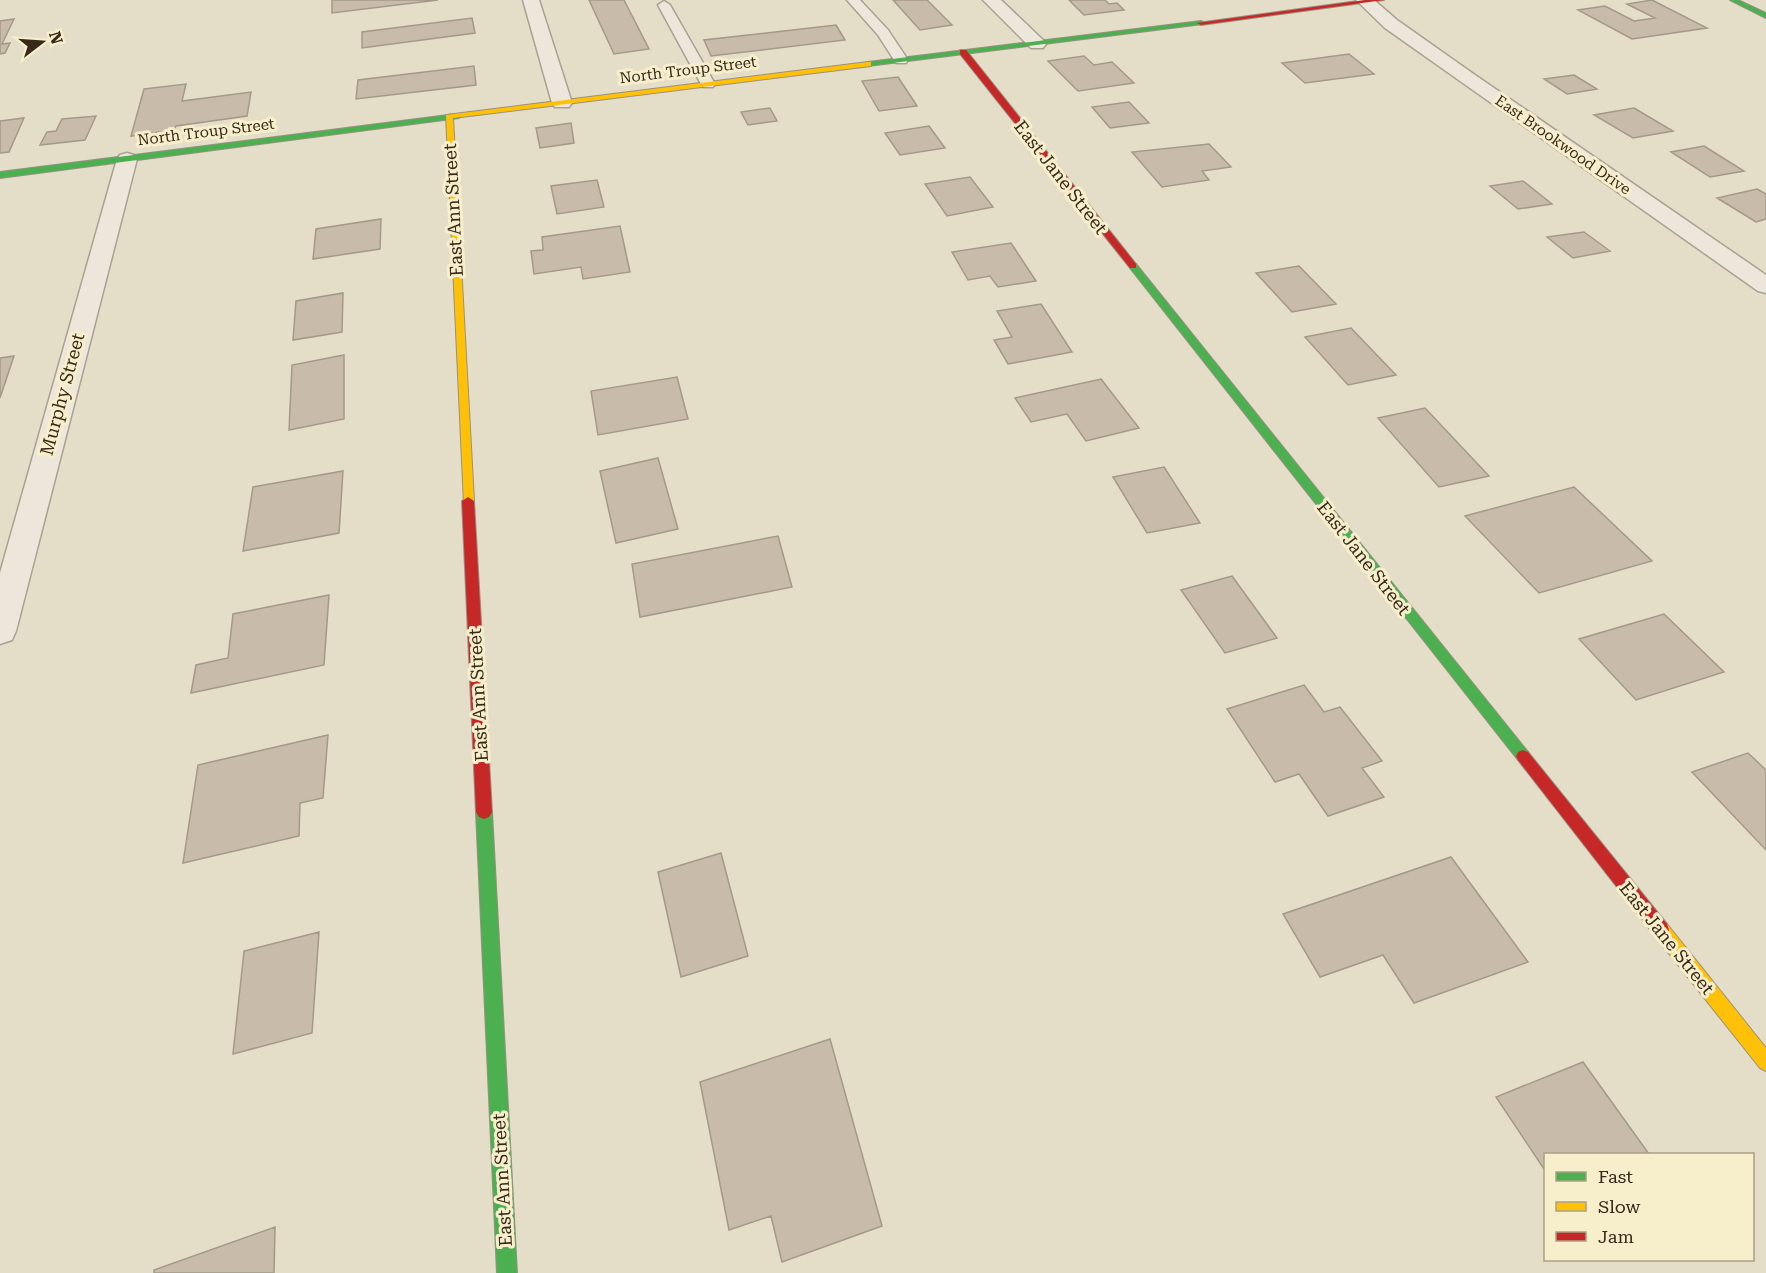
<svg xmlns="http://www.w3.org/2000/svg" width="1766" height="1273" viewBox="0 0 1766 1273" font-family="'Roboto Serif',serif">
<rect width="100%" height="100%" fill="#e4dec8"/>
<path fill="#c8bba9" stroke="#a49988" stroke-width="1.5" d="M 332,0 L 438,0 L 332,13 Z
M 589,0 L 624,0 L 649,49 L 614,54 Z
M 893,0 L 927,0 L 952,25 L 920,30 Z
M 1069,0 L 1105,0 L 1109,4 L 1117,3 L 1124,10 L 1084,15 Z
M 1652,0 L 1707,28 L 1632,39 L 1578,10 L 1605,6 L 1634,21 L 1655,18 L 1627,4 Z
M 472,18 L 475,33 L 362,48 L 362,32 Z
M 14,19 L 2,44 L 10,43 L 5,53 L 0,54 L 0,21 Z
M 836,25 L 845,40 L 711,56 L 704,40 Z
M 1349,54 L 1374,74 L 1305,83 L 1282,63 Z
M 1084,56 L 1094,65 L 1112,62 L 1134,83 L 1078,91 L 1048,61 Z
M 474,66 L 476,85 L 356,99 L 358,80 Z
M 1574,75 L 1597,89 L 1567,94 L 1544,79 Z
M 898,77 L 917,106 L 879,111 L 862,81 Z
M 186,84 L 182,101 L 251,92 L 247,116 L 176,126 L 174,130 L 131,136 L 144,89 Z
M 1129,102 L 1149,123 L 1110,128 L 1092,107 Z
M 770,108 L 777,121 L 748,125 L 741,112 Z
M 1634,108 L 1673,131 L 1633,138 L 1594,115 Z
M 96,116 L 85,140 L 40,145 L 47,132 L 56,131 L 62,119 Z
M 24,118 L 9,152 L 0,153 L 0,121 Z
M 571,123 L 574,143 L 540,148 L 536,128 Z
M 929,126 L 945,148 L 900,155 L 885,133 Z
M 1209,144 L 1231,167 L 1202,171 L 1209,180 L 1162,187 L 1132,152 Z
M 1704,146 L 1744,171 L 1710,177 L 1671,152 Z
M 970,177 L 993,207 L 947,216 L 925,184 Z
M 597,180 L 604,207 L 557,214 L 551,186 Z
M 1523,181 L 1552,204 L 1518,209 L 1490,186 Z
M 1757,189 L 1766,194 L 1766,219 L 1756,222 L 1717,198 Z
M 381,219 L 380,249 L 313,259 L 316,229 Z
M 620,226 L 630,272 L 583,279 L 581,267 L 534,274 L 531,251 L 543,250 L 542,237 Z
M 1584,232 L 1610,251 L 1573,258 L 1547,237 Z
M 1011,243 L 1036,281 L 998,287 L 990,276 L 968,280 L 952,252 Z
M 1299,266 L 1336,304 L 1292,312 L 1256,273 Z
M 343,293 L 342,332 L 293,340 L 296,301 Z
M 1041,304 L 1072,352 L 1008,364 L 994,340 L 1012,337 L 997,311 Z
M 1351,328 L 1396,375 L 1348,385 L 1305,337 Z
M 344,355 L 344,419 L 289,430 L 292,365 Z
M 14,356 L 0,398 L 0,358 Z
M 677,377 L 688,419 L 598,435 L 591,391 Z
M 1101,379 L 1139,428 L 1086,441 L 1067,414 L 1031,422 L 1015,398 Z
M 1425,408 L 1489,476 L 1439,487 L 1378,418 Z
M 658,458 L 678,529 L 616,543 L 600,471 Z
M 1164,467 L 1200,523 L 1147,533 L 1113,477 Z
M 343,471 L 339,533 L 243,551 L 253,487 Z
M 1574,487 L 1652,561 L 1539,593 L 1465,516 Z
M 778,536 L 792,587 L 640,617 L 632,564 Z
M 1232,576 L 1277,638 L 1225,653 L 1181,590 Z
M 329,595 L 324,665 L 191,693 L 196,665 L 228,658 L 233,614 Z
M 1664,614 L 1724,672 L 1636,700 L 1579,639 Z
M 1304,685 L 1324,712 L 1340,707 L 1382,761 L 1362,768 L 1384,797 L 1328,816 L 1299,774 L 1275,782 L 1227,709 Z
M 328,735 L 323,798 L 300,803 L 299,836 L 183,863 L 198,765 Z
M 1748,753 L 1766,770 L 1766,850 L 1692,772 Z
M 721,853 L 748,956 L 681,977 L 658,872 Z
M 1451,857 L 1528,962 L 1414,1003 L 1383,955 L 1320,977 L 1283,914 Z
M 319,932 L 312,1033 L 233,1054 L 244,951 Z
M 830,1039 L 882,1226 L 782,1262 L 771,1216 L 729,1230 L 700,1082 Z
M 1583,1062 L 1649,1154 L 1546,1154 L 1546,1172 L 1496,1097 Z
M 275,1227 L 274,1273 L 154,1273 L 154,1270 Z"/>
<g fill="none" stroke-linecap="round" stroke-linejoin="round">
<g stroke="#a9a292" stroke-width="3">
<path id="lane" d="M 847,0 L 860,0 L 888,30 L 908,60 L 906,63 L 896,63 L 878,35 Z
M 664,1 L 670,5 L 715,84 L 713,87 L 703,87 L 701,84 L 658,5 Z"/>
</g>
<g stroke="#a9a292" stroke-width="3">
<path id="street" d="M 523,0 L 539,0 L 572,103 L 569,107 L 555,107 L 552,103 Z
M 983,0 L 1001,0 L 1043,40 L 1046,44 L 1043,48 L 1031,48 Z
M 1356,0 L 1374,0 L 1397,20 L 1475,75 L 1766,275 L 1766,293 L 1758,291 L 1385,28 Z
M 127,153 L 134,155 L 137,159 L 16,631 L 12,640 L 0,644 L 0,573 L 117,159 L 120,155 Z"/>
</g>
<g stroke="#989182" stroke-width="2">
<path id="fast" d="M 1730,0 L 1738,0 L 1766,13 L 1766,18 Z
M 1201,21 L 1205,23 L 1203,24 L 868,66 L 864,64 L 868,62 Z
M 456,114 L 460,116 L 459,118 L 0,178 L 0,172 Z
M 1133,263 L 1136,264 L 1528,752 L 1530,756 L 1528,760 L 1523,762 L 1518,760 L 1130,268 L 1130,264 Z
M 484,805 L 489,807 L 492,812 L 517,1273 L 497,1273 L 476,812 L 479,807 Z"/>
</g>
<g stroke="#989182" stroke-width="2">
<path id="slow" d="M 868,62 L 871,62 L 871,66 L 453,118 L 474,501 L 472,504 L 464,504 L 446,115 Z
M 1661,922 L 1667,924 L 1766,1048 L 1766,1071 L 1760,1068 L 1655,936 L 1653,930 L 1655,924 Z"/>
</g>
<g stroke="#989182" stroke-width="2">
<path id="jam" d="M 1365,0 L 1384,0 L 1201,25 L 1197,23 Z
M 960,50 L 966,50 L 1136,264 L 1136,268 L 1130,268 L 960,54 Z
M 468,497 L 474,501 L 492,812 L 489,817 L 484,819 L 479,817 L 476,812 L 462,501 Z
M 1523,750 L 1528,752 L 1667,924 L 1669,930 L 1667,936 L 1661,938 L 1655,936 L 1518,760 L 1516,756 L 1518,752 Z"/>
</g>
<use href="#lane" fill="#ece7da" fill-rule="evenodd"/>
<use href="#street" fill="#ece7da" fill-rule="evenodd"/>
<use href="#fast" fill="#4caf50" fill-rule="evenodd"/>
<use href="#slow" fill="#ffc107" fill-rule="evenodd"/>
<use href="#jam" fill="#c62828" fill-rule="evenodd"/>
</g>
<g text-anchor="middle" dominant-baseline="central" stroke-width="6" stroke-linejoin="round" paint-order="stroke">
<g font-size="15" fill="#372a1a" stroke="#f7eecc">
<text transform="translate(688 70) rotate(-7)">North Troup Street</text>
<text transform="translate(206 132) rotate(-7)">North Troup Street</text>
<text transform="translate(1563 145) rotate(35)">East Brookwood Drive</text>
</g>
<g font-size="18" fill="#372a1a" stroke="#f7eecc">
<text transform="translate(1061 177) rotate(52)">East Jane Street</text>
<text transform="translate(453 210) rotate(-93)">East Ann Street</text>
<text transform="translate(62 394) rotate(-75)">Murphy Street</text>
<text transform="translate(1364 558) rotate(52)">East Jane Street</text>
<text transform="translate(478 695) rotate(-93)">East Ann Street</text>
<text transform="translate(1667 938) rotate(51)">East Jane Street</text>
<text transform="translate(502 1180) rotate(-93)">East Ann Street</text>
</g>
</g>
<rect x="1544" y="1153" width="210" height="108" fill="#f7eecc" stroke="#aaa085" stroke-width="1.5"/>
<rect x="1556" y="1172" width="30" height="9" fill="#4caf50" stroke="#aaa085" stroke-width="1.5"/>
<text x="1598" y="1183" font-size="18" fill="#372a1a">Fast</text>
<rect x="1556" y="1202" width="30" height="9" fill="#ffc107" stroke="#aaa085" stroke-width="1.5"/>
<text x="1598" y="1213" font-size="18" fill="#372a1a">Slow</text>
<rect x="1556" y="1232" width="30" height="9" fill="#c62828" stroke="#aaa085" stroke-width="1.5"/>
<text x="1598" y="1243" font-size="18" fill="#372a1a">Jam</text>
<g transform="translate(42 42) rotate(73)" stroke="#f7eecc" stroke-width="4.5" paint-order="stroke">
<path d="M0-4.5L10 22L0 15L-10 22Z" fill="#372a1a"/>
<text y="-9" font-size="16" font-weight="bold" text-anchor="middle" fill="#372a1a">N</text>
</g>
</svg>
